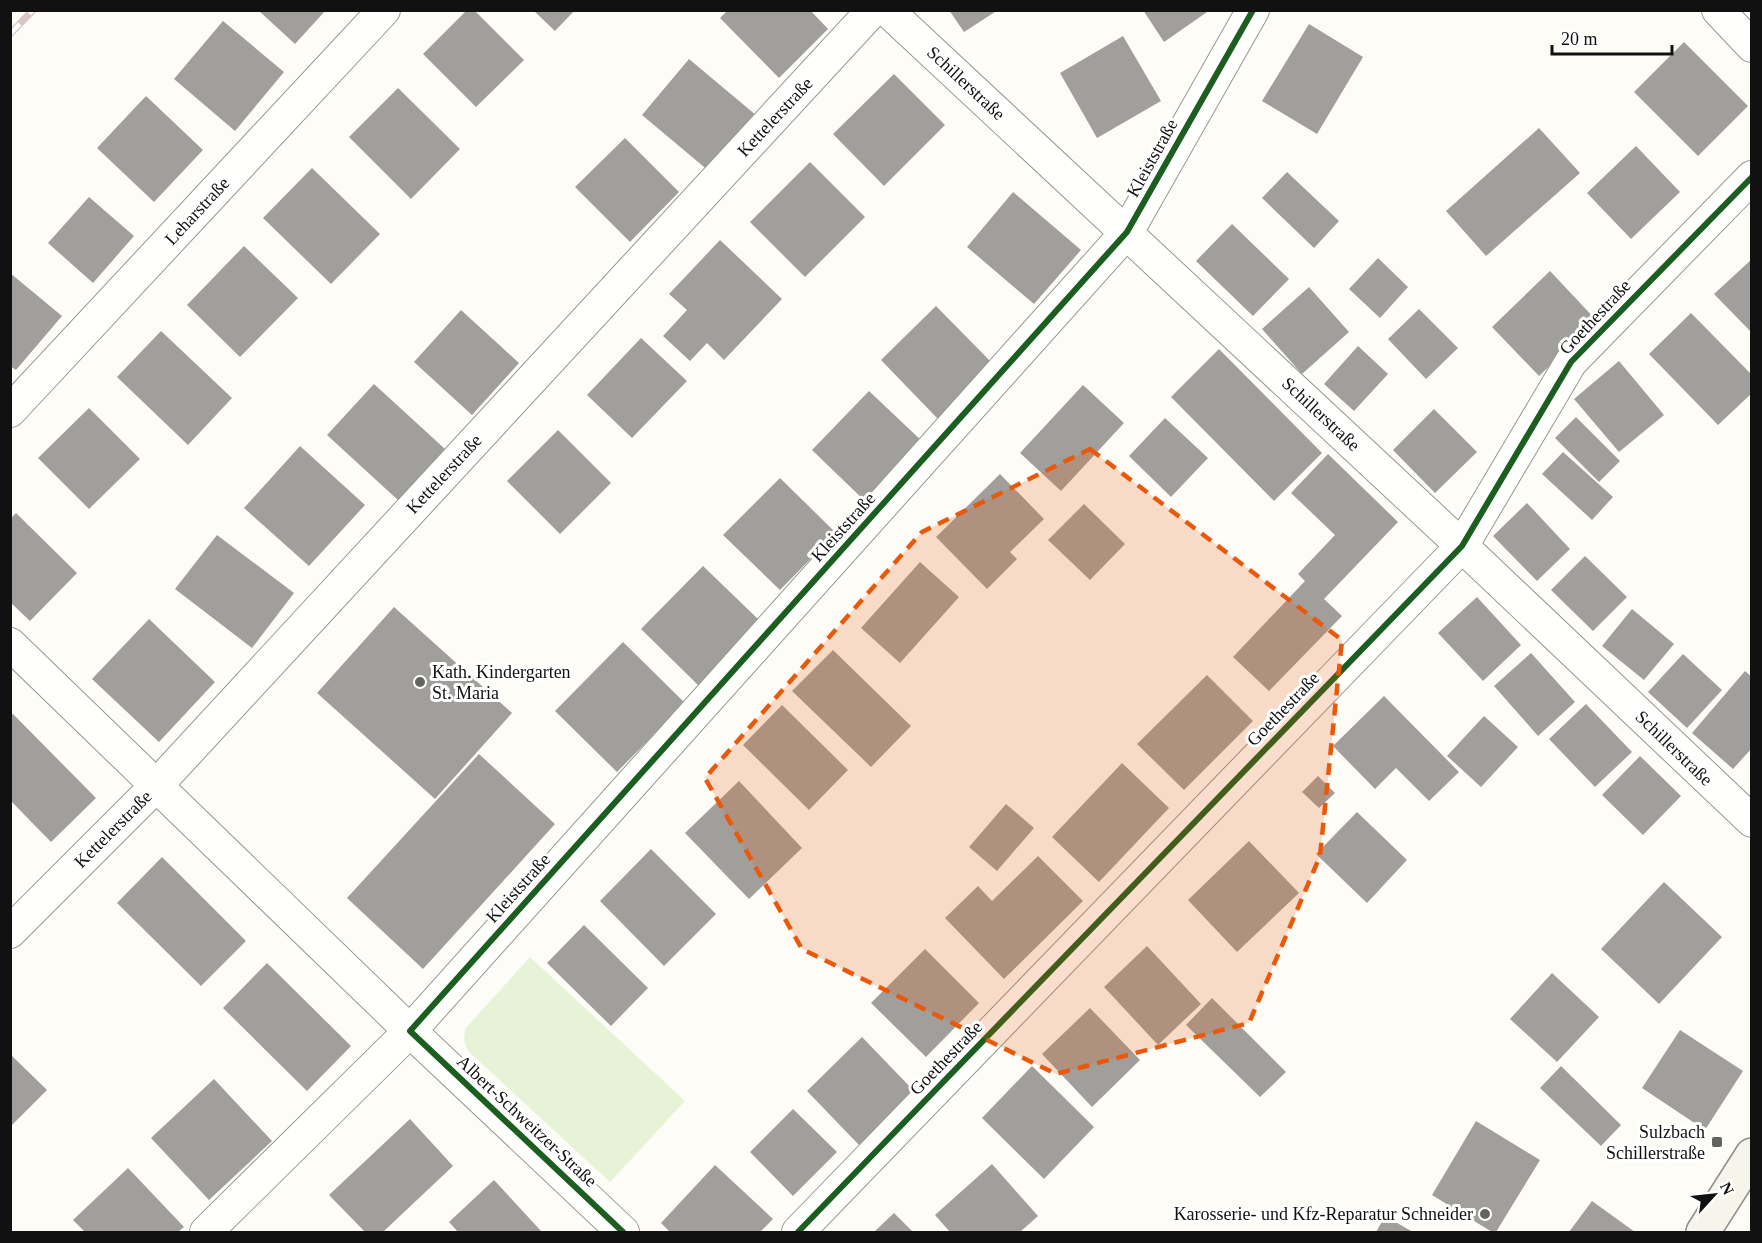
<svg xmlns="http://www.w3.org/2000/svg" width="1762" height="1243" viewBox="0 0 1762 1243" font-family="Georgia,serif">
<rect width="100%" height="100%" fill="#fdfcf7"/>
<path fill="#e7f3d7" d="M 530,957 L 685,1101 L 610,1182 L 468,1051 L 464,1040 L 465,1029 Z"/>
<path fill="#a19f9c" d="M 258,10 L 326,10 L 295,44 Z
M 467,10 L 474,10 L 524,60 L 476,107 L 423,54 Z
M 533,10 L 575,10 L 555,31 Z
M 728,10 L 810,10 L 828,29 L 779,78 L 720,18 Z
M 949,10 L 998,10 L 964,32 Z
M 1143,10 L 1210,10 L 1164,42 Z
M 223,21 L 284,72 L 235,131 L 174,79 Z
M 1309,24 L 1363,57 L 1317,134 L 1262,101 Z
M 1123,36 L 1161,101 L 1097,138 L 1060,73 Z
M 1684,42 L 1748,106 L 1698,156 L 1634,92 Z
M 689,59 L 757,116 L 710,172 L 642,115 Z
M 894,74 L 945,125 L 884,186 L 833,134 Z
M 398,88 L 460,149 L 411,199 L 349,137 Z
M 146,96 L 203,150 L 154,202 L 97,148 Z
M 1539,128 L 1580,173 L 1486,256 L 1446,211 Z
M 625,138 L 679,192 L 630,242 L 575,187 Z
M 1636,146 L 1680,192 L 1631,239 L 1587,193 Z
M 810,162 L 865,217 L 805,277 L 750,222 Z
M 312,168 L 380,234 L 331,284 L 263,218 Z
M 1287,172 L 1339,221 L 1314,248 L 1262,198 Z
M 1013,192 L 1081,250 L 1034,304 L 967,247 Z
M 89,197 L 134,236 L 93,283 L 48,243 Z
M 1232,224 L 1289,279 L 1253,316 L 1196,261 Z
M 720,240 L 782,299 L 724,360 L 707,343 L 690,361 L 663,336 L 687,310 L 669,294 Z
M 244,246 L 298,298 L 240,357 L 187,305 Z
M 1378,258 L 1408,287 L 1380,318 L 1349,289 Z
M 1752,259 L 1752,333 L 1714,294 Z
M 1550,271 L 1597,321 L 1539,376 L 1492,327 Z
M 10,273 L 62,316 L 16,370 L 10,366 Z
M 1309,287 L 1349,332 L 1302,374 L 1262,329 Z
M 936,306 L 993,364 L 938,419 L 881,360 Z
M 1419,309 L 1458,348 L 1426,379 L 1388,339 Z
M 461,310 L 519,363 L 472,415 L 414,362 Z
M 1691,313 L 1752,375 L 1752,393 L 1718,425 L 1649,354 Z
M 161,331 L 232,398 L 188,445 L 117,377 Z
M 641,338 L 687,381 L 632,438 L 587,395 Z
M 1358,346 L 1388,374 L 1354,411 L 1324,384 Z
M 1219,349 L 1322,453 L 1274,501 L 1171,397 Z
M 1619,361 L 1664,415 L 1619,452 L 1574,399 Z
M 374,384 L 445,449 L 399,501 L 327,435 Z
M 1083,385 L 1124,423 L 1061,491 L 1020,453 Z
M 869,391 L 925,444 L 868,504 L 812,450 Z
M 89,408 L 140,459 L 89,509 L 38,458 Z
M 1434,409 L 1477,452 L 1435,493 L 1393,450 Z
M 1576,417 L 1620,461 L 1599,482 L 1555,438 Z
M 1165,418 L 1208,458 L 1171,497 L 1129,456 Z
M 558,430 L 611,483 L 560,534 L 507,481 Z
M 300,446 L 365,505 L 309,566 L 244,508 Z
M 1563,452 L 1613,497 L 1592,520 L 1542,474 Z
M 1328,454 L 1398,522 L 1324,599 L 1342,616 L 1269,691 L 1233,657 L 1305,581 L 1298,574 L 1335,535 L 1291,493 Z
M 1000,474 L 1044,519 L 1010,552 L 1017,559 L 987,589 L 936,537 Z
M 780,478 L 836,533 L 780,590 L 723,535 Z
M 1527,503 L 1570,549 L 1537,581 L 1493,536 Z
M 1084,504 L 1125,544 L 1090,580 L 1048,540 Z
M 16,513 L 77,573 L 30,621 L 10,602 L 10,519 Z
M 217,535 L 294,593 L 252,648 L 175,589 Z
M 1585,556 L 1627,597 L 1593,631 L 1551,590 Z
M 920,562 L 959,597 L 900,663 L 861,628 Z
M 703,566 L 760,621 L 698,685 L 641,629 Z
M 1477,597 L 1521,645 L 1483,681 L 1438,633 Z
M 394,607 L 512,713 L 435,799 L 317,693 Z
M 1632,609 L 1674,644 L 1644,680 L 1602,646 Z
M 149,619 L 215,682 L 159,742 L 92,679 Z
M 623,642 L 685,703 L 617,772 L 555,711 Z
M 833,650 L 911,726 L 871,767 L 792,691 Z
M 1531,653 L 1575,702 L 1538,736 L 1494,686 Z
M 1683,654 L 1722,690 L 1687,728 L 1648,692 Z
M 1745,671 L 1752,677 L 1752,748 L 1733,769 L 1692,733 Z
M 1207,675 L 1253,721 L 1184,790 L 1137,744 Z
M 1384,696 L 1459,772 L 1429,801 L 1396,768 L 1375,789 L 1333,746 Z
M 1586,704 L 1632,752 L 1595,787 L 1549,739 Z
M 782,705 L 848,770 L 809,810 L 743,745 Z
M 13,714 L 96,798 L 51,842 L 10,800 L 10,716 Z
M 1484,716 L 1518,747 L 1481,787 L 1447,756 Z
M 479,754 L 555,824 L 423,969 L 347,898 Z
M 1640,756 L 1681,796 L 1643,835 L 1602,795 Z
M 1122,763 L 1169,808 L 1099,882 L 1052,837 Z
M 1318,776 L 1335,793 L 1319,808 L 1302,792 Z
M 739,781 L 802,848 L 749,899 L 685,833 Z
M 1006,804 L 1034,828 L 997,871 L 969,847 Z
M 1357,812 L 1407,860 L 1367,903 L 1316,854 Z
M 1249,841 L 1299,893 L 1237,952 L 1188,900 Z
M 651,849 L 716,914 L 664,966 L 600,901 Z
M 1038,856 L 1083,901 L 1004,979 L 945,918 L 978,886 L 992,901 Z
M 162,857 L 246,941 L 201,986 L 117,903 Z
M 1664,882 L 1722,937 L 1659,1004 L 1601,949 Z
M 584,925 L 648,988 L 611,1026 L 547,963 Z
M 1147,946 L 1201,1004 L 1158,1045 L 1104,987 Z
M 925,949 L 979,1003 L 926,1057 L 871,1003 Z
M 267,963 L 351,1046 L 307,1091 L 223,1008 Z
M 1552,973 L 1599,1017 L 1557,1062 L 1510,1019 Z
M 1212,998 L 1286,1072 L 1260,1097 L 1186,1025 Z
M 1090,1008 L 1140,1060 L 1092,1107 L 1042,1054 Z
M 1680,1030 L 1743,1071 L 1705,1130 L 1642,1088 Z
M 862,1037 L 914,1091 L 859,1145 L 807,1091 Z
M 10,1054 L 47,1090 L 10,1127 Z
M 1032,1066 L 1094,1127 L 1044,1179 L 982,1118 Z
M 1561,1066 L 1621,1125 L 1601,1146 L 1540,1088 Z
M 214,1079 L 272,1141 L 209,1200 L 151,1138 Z
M 793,1109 L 837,1152 L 793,1196 L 750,1152 Z
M 410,1119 L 453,1166 L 383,1232 L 365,1232 L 329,1195 Z
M 1476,1121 L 1540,1160 L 1496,1232 L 1492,1232 L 1432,1195 Z
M 992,1164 L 1038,1216 L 1020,1232 L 950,1232 L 935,1215 Z
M 715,1165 L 773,1219 L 760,1232 L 670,1232 L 661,1223 Z
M 128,1168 L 184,1227 L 178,1232 L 85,1232 L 73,1220 Z
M 494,1180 L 542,1232 L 458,1232 L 449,1222 Z
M 1592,1201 L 1635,1232 L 1569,1232 Z
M 894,1213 L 913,1232 L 874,1232 Z
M 1385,1216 L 1413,1232 L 1376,1232 Z"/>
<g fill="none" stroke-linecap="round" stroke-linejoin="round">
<g stroke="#979795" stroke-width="34">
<path id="street" d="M 887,10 L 1462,546 L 1752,821
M 1718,10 L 1752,46
M 10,411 L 384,10
M 10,644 L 410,1031 L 623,1232
M 10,932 L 156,786 L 873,10
M 206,1232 L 410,1031 L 1127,232 L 1253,10
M 798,1232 L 1462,546 L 1571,362 L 1752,177"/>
</g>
<g stroke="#8e8d8b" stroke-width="36">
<path id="secondary" d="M 1703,1232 L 1752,1155"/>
</g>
<use href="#street" stroke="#fffffe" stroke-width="32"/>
<use href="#secondary" stroke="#f6f4eb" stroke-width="33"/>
<g stroke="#d9c6c7" stroke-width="7">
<path id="rail" d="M 10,34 L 33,10"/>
</g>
<use href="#rail" stroke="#fff" stroke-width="4.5" stroke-dasharray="14" stroke-linecap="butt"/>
<g stroke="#fff" stroke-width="10">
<path id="cycleway" d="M 623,1232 L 410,1031 L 1127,232 L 1253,10
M 798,1232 L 1462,546 L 1571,362 L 1752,177"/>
</g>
<use href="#cycleway" stroke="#1b5e20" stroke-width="6"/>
</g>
<path fill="#e8590c" fill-opacity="0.2" stroke="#e8590c" stroke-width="4.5" stroke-dasharray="12 8" stroke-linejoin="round" d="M 1090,449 L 1342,640 L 1320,856 L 1249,1023 L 1056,1074 L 802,949 L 705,778 L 922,532 Z"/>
<g fill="#646362" stroke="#fff" stroke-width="2">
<circle cx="420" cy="682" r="6"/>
<rect x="1711" y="1136" width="12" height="12" rx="3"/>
<circle cx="1485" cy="1214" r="6"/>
</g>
<g text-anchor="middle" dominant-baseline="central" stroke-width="6" stroke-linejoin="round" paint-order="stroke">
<g font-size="18" fill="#111" stroke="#fff">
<text transform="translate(966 83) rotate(43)">Schillerstraße</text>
<text transform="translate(775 117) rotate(-47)">Kettelerstraße</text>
<text transform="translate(1152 158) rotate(-61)">Kleiststraße</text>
<text transform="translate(197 211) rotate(-47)">Leharstraße</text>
<text transform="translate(1595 317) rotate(-47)">Goethestraße</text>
<text transform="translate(1321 414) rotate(43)">Schillerstraße</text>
<text transform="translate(444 474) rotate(-47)">Kettelerstraße</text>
<text transform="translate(843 527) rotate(-48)">Kleiststraße</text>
<text transform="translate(1283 709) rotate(-46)">Goethestraße</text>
<text transform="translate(1674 748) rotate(44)">Schillerstraße</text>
<text transform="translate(113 829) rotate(-45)">Kettelerstraße</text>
<text transform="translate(518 888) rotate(-48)">Kleiststraße</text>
<text transform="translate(946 1058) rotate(-46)">Goethestraße</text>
<text transform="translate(527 1121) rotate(43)">Albert-Schweitzer-Straße</text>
</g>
<g font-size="18" fill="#111" stroke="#fff" text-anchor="end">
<text x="432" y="672" text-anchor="start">Kath. Kindergarten<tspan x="432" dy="21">St. Maria</tspan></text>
<text x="1705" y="1132">Sulzbach<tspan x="1705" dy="21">Schillerstraße</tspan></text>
<text x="1473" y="1214">Karosserie- und Kfz-Reparatur Schneider</text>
</g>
</g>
<rect width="1762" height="1243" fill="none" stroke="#111111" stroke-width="24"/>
<g transform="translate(1714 1195) rotate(63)" stroke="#ffffff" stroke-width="4.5" paint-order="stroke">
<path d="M0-4.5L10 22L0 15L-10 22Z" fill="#111111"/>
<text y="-9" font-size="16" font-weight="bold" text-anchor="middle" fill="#111111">N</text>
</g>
<path d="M1552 45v9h120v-9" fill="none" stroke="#111111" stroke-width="3"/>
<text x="1561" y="45" font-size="18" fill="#111111" stroke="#ffffff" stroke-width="4.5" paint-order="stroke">20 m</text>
</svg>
